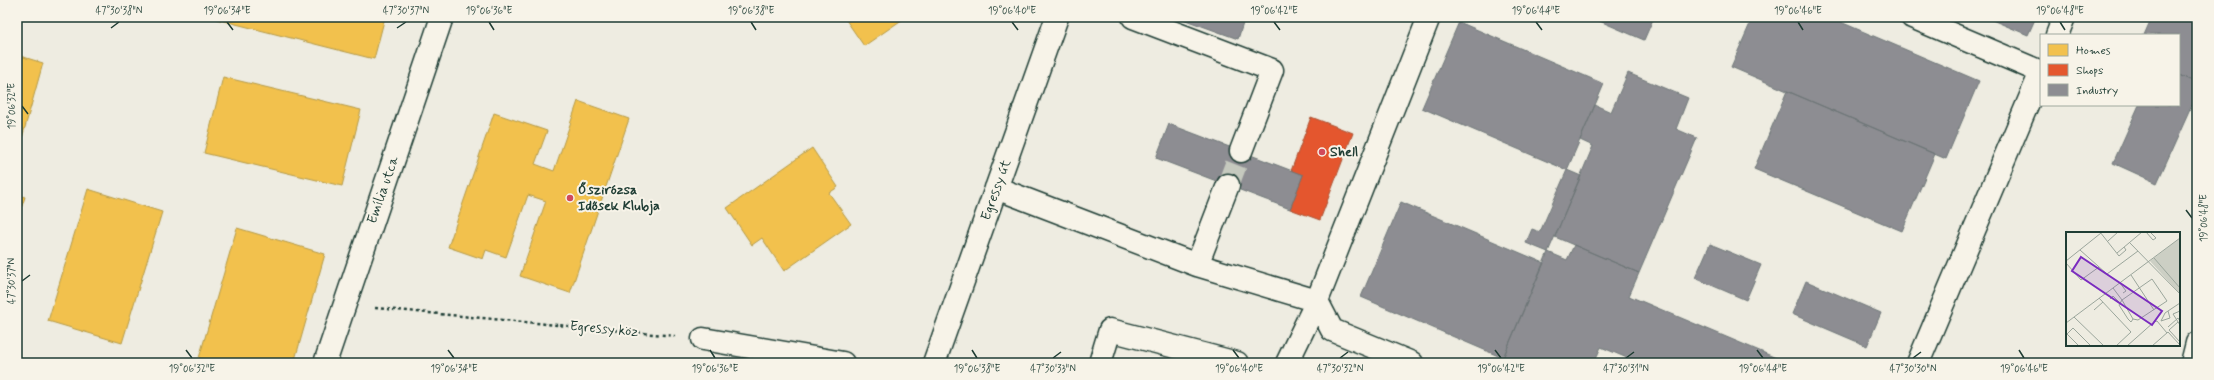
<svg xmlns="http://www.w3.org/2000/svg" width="2214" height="380" viewBox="0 0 2214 380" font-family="Mynerve,sans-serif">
<rect width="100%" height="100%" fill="#eeece1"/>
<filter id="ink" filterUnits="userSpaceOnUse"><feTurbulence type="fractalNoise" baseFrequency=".025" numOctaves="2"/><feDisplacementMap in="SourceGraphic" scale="8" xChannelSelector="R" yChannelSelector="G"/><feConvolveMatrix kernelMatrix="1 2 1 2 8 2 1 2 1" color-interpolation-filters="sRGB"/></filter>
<g filter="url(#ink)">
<path fill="#f2c14e" stroke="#b39946" d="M 216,17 L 385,17 L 374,59 L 216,19 Z
M 844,17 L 906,17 L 864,46 Z
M 17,55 L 43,63 L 19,149 L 17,148 Z
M 223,77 L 361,110 L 342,186 L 204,153 Z
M 578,101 L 629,119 L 570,293 L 520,276 L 546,201 L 528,195 L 506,257 L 486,250 L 483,259 L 448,247 L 494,113 L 547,131 L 535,164 L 554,171 Z
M 812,148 L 838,187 L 829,193 L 851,224 L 784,271 L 762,238 L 752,245 L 727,208 Z
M 88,189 L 162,212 L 122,343 L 48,321 Z
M 17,194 L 25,197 L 17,221 Z
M 237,228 L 325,254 L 294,363 L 216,363 L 199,358 Z"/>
<path fill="#e4572e" stroke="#a94f30" d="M 1311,117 L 1353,133 L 1320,220 L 1290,209 L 1303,175 L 1291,171 Z"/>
<path fill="#8d8d92" stroke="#6c7576" d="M 1177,17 L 1245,17 L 1238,39 Z
M 1590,17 L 1604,17 L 1602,22 Z
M 1604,17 L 1654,17 L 1644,40 L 1602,22 Z
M 1753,17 L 1829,17 L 1979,81 L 1946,159 L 1731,67 Z
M 1985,17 L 2036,17 L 2028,35 Z
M 2152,17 L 2197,17 L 2197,83 L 2179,75 L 2179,35 L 2144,35 Z
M 1459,22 L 1604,84 L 1567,170 L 1422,108 Z
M 1628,73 L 1688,98 L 1676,129 L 1697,138 L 1639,273 L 1555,237 L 1593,146 L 1580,140 L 1595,105 L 1611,112 Z
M 2179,75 L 2197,83 L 2197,94 L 2157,183 L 2113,163 L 2139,105 L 2179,105 Z
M 1787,91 L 1935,154 L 1902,231 L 1754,169 Z
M 1169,124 L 1303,175 L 1290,209 L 1156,158 Z
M 1567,170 L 1581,176 L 1548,252 L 1526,243 L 1532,229 L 1540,232 Z
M 1401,202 L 1544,263 L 1503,358 L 1361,297 Z
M 1710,244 L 1761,265 L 1746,300 L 1695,278 Z
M 1574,245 L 1639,273 L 1629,296 L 1788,363 L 1639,363 L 1601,347 L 1594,363 L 1516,363 L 1503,358 L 1548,252 L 1567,260 Z
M 1806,281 L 1881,313 L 1867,346 L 1792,314 Z"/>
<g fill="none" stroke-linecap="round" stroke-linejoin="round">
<path stroke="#c5c9be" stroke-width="22" stroke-dasharray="22 11" stroke-linecap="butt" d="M 1228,185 L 1241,151"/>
<g stroke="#1f3d34" stroke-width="25">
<path id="minor" d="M 1133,17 L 1272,70 L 1241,151
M 1912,17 L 2041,72
M 2057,35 L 2064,17
M 996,188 L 1197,265 L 1317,301 L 1287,363
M 1197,265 L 1228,185
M 703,339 L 843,363
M 325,363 L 442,17
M 934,363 L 1057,17
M 1100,363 L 1110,330 L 1237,363
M 1412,363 L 1332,330 L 1317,301 L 1429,17
M 1918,363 L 2041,72
M 2192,363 L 2197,343"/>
</g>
<path stroke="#1f3d34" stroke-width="2.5" stroke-dasharray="3 3" stroke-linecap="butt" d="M 375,308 L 675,336"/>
<use href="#minor" stroke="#f7f3e8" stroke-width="22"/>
</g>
</g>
<path fill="none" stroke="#1f3d34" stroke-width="1.5" d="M 227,22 L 233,30M 489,22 L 494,30M 751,22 L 756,30M 1012,22 L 1018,30M 1274,22 L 1280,30M 1536,22 L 1542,30M 1798,22 L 1803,30M 2060,22 L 2065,30M 111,28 L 119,22M 397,28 L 406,22M 22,106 L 28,114M 2186,210 L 2192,218M 22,281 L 30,275M 186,350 L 192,358M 448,350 L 454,358M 710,350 L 715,358M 972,350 L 977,358M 1233,350 L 1239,358M 1495,350 L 1501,358M 1757,350 L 1763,358M 2019,350 L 2024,358M 1053,358 L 1061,352M 1340,358 L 1348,352M 1626,358 L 1634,352M 1913,358 L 1921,352"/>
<g fill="#d1495b" stroke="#f7f3e8" stroke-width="1.5">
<circle cx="1322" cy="152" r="4"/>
<circle cx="570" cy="198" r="4"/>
</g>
<g text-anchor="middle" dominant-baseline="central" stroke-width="4" stroke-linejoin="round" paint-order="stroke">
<g font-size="14" font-weight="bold" fill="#1f3d34" stroke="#f7f3e8" text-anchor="start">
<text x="1330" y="152">Shell</text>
<text x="578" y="190">Őszirózsa<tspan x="578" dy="16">Idősek Klubja</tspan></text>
</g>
<g font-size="14" fill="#1f3d34" stroke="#f7f3e8">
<text transform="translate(383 190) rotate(-71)">Emília utca</text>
<text transform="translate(996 190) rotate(-70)">Egressy út</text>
<text transform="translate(604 329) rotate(5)">Egressy köz</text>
</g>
</g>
<g transform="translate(2066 232)">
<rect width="114" height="114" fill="#eeece1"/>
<path d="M 114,6 L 114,62 L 84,29 Z" fill="#cccfc4"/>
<path fill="none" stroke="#9ba69c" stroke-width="1" d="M 34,0 L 53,24 L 60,18 L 58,15M 80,0 L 87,8 L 90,6 L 84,0M 42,9 L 52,0M 63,10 L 114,62M 14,18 L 41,42 L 72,19M 51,21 L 76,0M 88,26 L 114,56M 0,29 L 35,1M 0,31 L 15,48 L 33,35M 65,43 L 88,78M 86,47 L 101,69 L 72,88 L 67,87 L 56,68 ZM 54,51 L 60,59 L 57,61M 47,56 L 56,68 L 53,73 L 62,87 L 65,90 L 67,87M 33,66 L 65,100 L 50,114M 44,67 L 47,64 L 53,70M 28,78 L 37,70M 102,79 L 104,86 L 95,89 L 99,81 L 114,71M 114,79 L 107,82 L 114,93M 8,85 L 38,114M 112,90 L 103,98 L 114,110M 0,91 L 114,6M 102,95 L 112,86 L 114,89M 13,114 L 1,102 L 7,96 L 25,114M 61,114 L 88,90 L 91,89 L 101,101M 86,114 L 102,100 L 114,113"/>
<path fill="#7b2cbf" fill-opacity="0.15" stroke="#7b2cbf" stroke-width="2" d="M 15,25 L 96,79 L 86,93 L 6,39 Z"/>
<rect width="114" height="114" fill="none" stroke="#1f3d34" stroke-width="2"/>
</g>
<rect width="2214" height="380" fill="none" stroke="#f7f3e8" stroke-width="44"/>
<rect x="2040" y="34" width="140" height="72" fill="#f7f3e8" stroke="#a1aaa0"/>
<rect x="2048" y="44" width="20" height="12" fill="#f2c14e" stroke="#a1aaa0"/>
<text x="2076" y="54" font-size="12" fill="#1f3d34">Homes</text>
<rect x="2048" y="64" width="20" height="12" fill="#e4572e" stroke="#a1aaa0"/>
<text x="2076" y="74" font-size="12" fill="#1f3d34">Shops</text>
<rect x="2048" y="84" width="20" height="12" fill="#8d8d92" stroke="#a1aaa0"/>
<text x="2076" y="94" font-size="12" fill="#1f3d34">Industry</text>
<rect x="22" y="22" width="2170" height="336" fill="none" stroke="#1f3d34" stroke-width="1.5"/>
<g font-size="10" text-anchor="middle" fill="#1f3d34">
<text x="119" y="14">47°30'38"N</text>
<text x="227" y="14">19°06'34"E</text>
<text x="406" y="14">47°30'37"N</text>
<text x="489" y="14">19°06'36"E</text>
<text x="751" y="14">19°06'38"E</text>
<text x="1012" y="14">19°06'40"E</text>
<text x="1274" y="14">19°06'42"E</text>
<text x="1536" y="14">19°06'44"E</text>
<text x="1798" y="14">19°06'46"E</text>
<text x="2060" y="14">19°06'48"E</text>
<text transform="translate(11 106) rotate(-90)" y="4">19°06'32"E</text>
<text transform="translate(2203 218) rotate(-90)" y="4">19°06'48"E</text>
<text transform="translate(11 281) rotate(-90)" y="4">47°30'37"N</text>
<text x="192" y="372">19°06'32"E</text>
<text x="454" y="372">19°06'34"E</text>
<text x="715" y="372">19°06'36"E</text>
<text x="977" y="372">19°06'38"E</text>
<text x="1053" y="372">47°30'33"N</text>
<text x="1239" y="372">19°06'40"E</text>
<text x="1340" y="372">47°30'32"N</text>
<text x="1501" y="372">19°06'42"E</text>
<text x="1626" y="372">47°30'31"N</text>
<text x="1763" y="372">19°06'44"E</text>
<text x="1913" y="372">47°30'30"N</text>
<text x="2024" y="372">19°06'46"E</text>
</g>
</svg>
